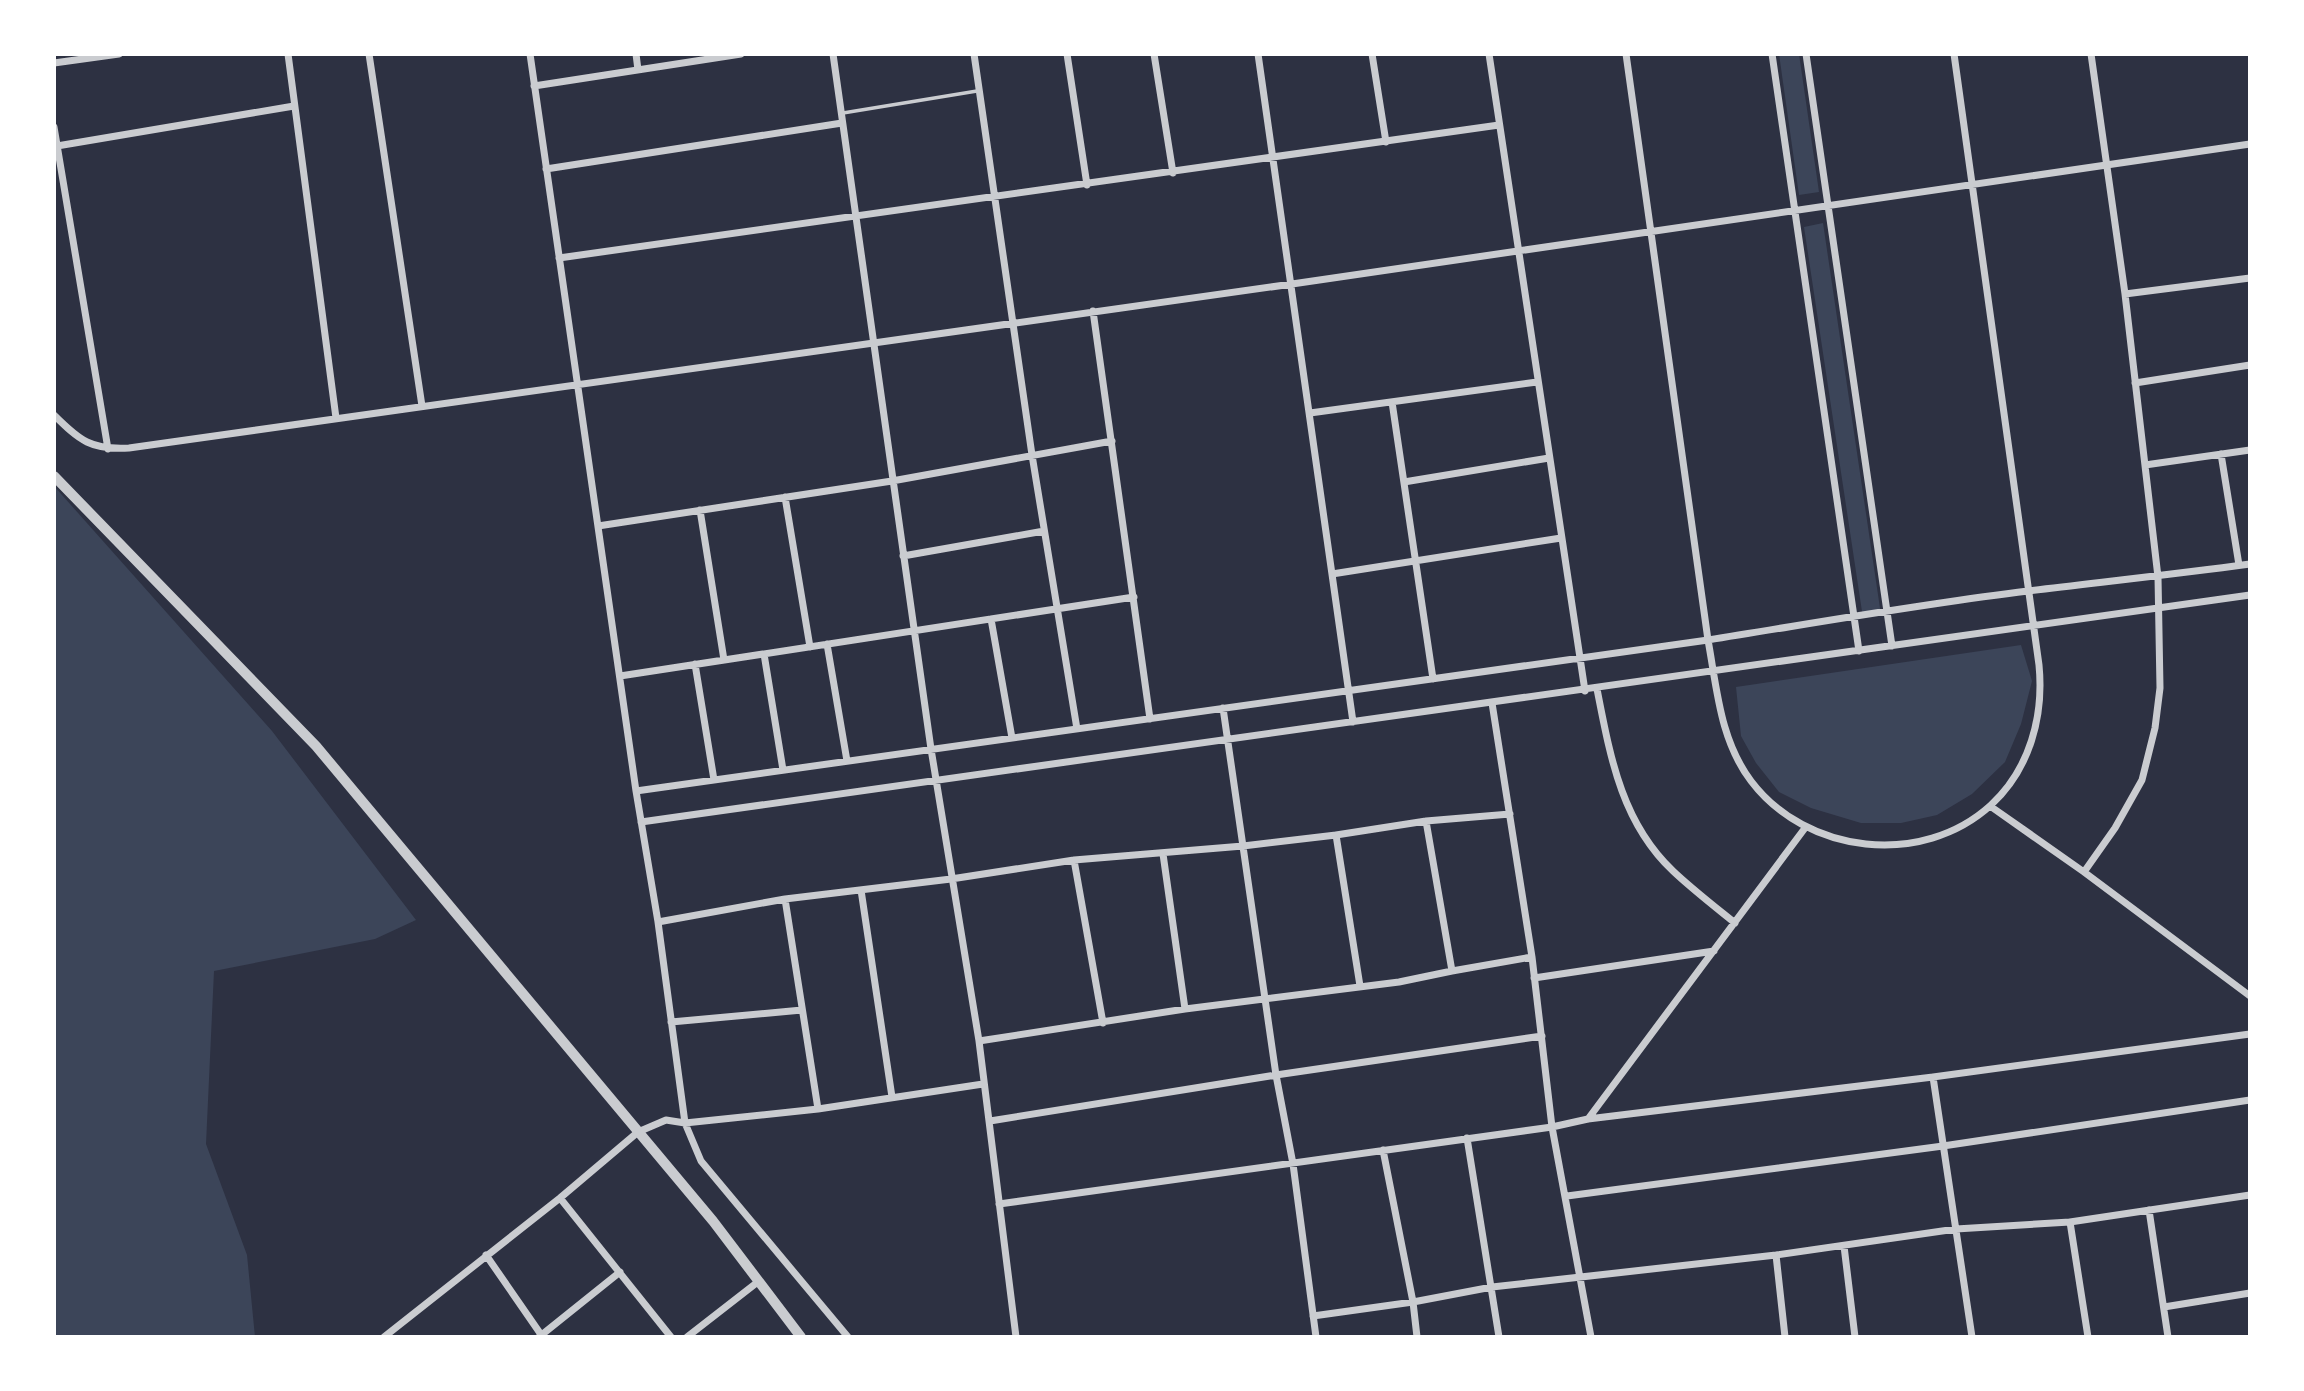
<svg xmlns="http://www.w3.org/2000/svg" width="2304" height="1391" viewBox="0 0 2304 1391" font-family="Lora,serif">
<rect width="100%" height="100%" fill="#2d3142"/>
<path fill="#3c4559" d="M 1779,54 L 1799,54 L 1819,192 L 1799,195 Z
M 1823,223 L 1881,615 L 1863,618 L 1804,227 Z
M 54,486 L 272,731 L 416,920 L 375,939 L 214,971 L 206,1144 L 247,1255 L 255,1337 L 54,1337 Z
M 2021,645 L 2032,681 L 2021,724 L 2005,762 L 1972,794 L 1937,815 L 1901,823 L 1861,823 L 1811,808 L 1779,792 L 1756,763 L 1741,736 L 1736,687 Z"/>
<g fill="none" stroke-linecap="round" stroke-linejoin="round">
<path stroke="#caccd0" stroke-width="3.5" d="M 843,113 L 977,91"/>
<path stroke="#caccd0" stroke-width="7" d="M 288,54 L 336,418
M 369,54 L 422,406
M 530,54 L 636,791 L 658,922 L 685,1123 L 701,1161 L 848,1337
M 636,54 L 638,70
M 833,54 L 931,749 L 979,1041 L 1016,1337
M 974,54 L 1032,455 L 1077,729
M 1067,54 L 1087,185
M 1154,54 L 1173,173
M 1258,54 L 1353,722
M 1372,54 L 1386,142
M 1489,54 L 1585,691
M 1626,54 L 1708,640 C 1717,689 1720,740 1751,781 C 1806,854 1922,868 1991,805 C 2030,769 2044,716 2039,665 L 1954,54
M 1772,54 L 1859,651
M 1806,54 L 1892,646
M 54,63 L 119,54
M 534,86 L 741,54
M 54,127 L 108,449
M 57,146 L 294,106
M 546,169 L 842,123
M 559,258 L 1499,125
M 2125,294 L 2250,278
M 1093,311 L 1150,719
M 2135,383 L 2250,365
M 1392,402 L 1433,679
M 1310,413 L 1537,382
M 54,415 C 80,441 91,450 129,448 L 1292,284 L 2250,144
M 2221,454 L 2239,565
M 2145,465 L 2250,450
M 1404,482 L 1549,458
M 785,497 L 810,647
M 700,510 L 724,660
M 598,526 L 892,481 L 1112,441
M 903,556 L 1044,531
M 1332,574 L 1561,538
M 991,619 L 1012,738
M 827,644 L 847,761
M 764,654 L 783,770
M 695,664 L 714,780
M 620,676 L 1134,597
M 1597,689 C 1610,755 1621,822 1673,871 C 1692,889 1714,906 1735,923
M 1492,703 L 1532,957 L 1552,1127 L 1591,1337
M 1223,708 L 1276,1075 L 1293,1164 L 1316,1337
M 636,791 L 1708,640 C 1815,623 1921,604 2028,591 C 2102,582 2176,574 2250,564
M 1990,806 L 2084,872 L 2250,996
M 641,822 L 2250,595
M 1336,835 L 1360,986
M 1163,854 L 1185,1009
M 1074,860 L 1103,1023
M 2084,872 L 2115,828 L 2142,780 L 2155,728 L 2160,688 L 2158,577 L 2125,294 L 2091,54
M 861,890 L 892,1097
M 785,899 L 818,1109
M 658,922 L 785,899 L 951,879 L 1074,860 L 1243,846 L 1336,835 L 1426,821 L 1510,814
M 1452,971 L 1532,957
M 1534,978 L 1714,951
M 671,1022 L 802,1010
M 979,1041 L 1185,1009 L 1399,982 L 1452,971 L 1426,821
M 1933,1077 L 1972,1337
M 1588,1119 L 1805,828
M 990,1121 L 1276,1075 L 1542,1036
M 1467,1138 L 1499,1337
M 1383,1150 L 1413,1302 L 1417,1337
M 1567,1196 L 1943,1146 L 2250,1100
M 560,1198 L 671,1337
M 999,1204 L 1552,1127 L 1588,1119 L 1933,1077 L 2250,1034
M 2149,1210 L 2168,1337
M 2070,1222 L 2088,1337
M 1844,1246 L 1855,1337
M 486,1255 L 542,1336
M 1776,1255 L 1785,1337
M 2164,1307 L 2250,1293
M 1313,1316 L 1413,1302 L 1492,1287 L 1776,1255 L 1956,1229 L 2070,1222 L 2250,1195
M 384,1337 L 560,1198 L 638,1132 L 666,1120 L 685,1123 L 818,1109 L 983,1084
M 539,1337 L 620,1272
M 687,1337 L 759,1281"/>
<path stroke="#caccd0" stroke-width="10" d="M 54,476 L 316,746 L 713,1221 L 801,1337"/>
</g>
<rect width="2304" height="1391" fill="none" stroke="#ffffff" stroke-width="112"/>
</svg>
